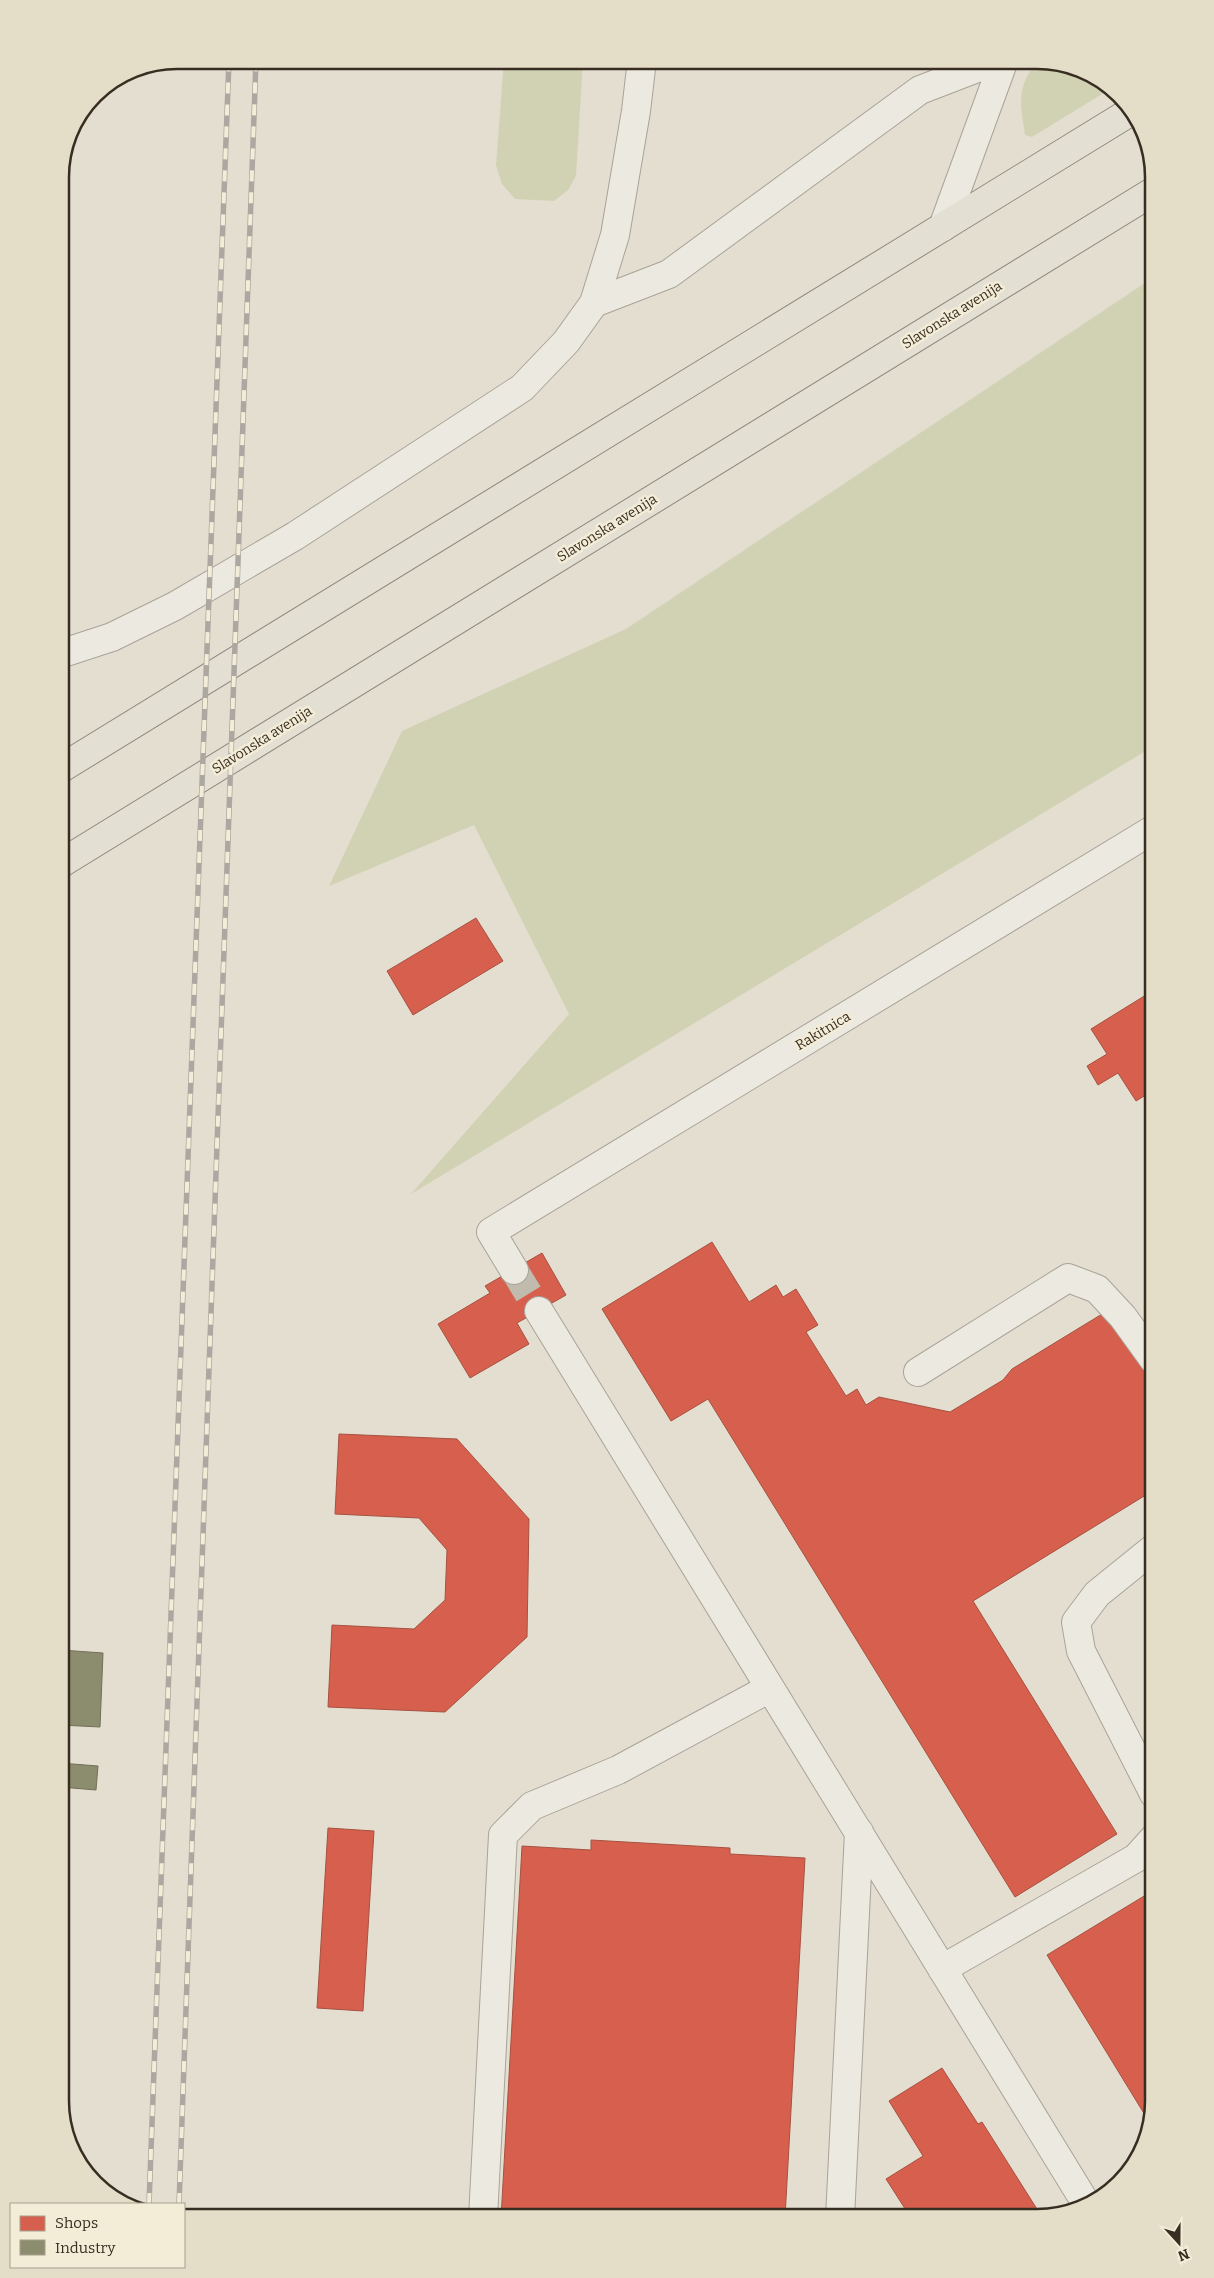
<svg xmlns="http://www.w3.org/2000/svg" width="1214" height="2278" viewBox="0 0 1214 2278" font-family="Bitter,serif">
<rect width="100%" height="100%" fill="#e3ded0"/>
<path fill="#d1d2b4" d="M 504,60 L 583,60 L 576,176 L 568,190 L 554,201 L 515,199 L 502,184 L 496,165 Z
M 1038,60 L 1046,60 L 1108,84 L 1112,88 L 1032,137 L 1025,135 C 1020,101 1016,88 1038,60 Z
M 1154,277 L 1154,746 L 411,1194 L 569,1014 L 474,825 L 329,886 L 402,731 L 626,629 Z"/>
<path fill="#d6604d" stroke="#a75140" d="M 476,918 L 503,961 L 413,1015 L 387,971 Z
M 1154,990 L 1154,1090 L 1136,1101 L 1118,1073 L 1098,1085 L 1087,1066 L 1107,1054 L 1091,1029 Z
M 712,1242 L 749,1302 L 776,1285 L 783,1297 L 796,1289 L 818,1325 L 806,1332 L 846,1396 L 857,1389 L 866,1405 L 879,1397 L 950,1412 L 1003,1380 L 1012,1369 L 1107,1311 L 1154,1388 L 1154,1490 L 973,1601 L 1117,1834 L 1015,1897 L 708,1399 L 671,1421 L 602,1309 Z
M 542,1253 L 566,1295 L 517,1323 L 529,1344 L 470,1378 L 438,1324 L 490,1293 L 485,1286 Z
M 339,1434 L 457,1439 L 529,1519 L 527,1637 L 445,1712 L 328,1707 L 332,1625 L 414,1629 L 445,1600 L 447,1550 L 419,1518 L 335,1514 Z
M 328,1828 L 374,1831 L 363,2011 L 317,2008 Z
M 591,1840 L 730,1848 L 730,1854 L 805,1858 L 785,2218 L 501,2218 L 522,1846 L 591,1850 Z
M 1154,1890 L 1154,2102 L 1148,2120 L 1047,1955 Z
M 942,2068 L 978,2124 L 982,2122 L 1042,2217 L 911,2218 L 886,2179 L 923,2156 L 889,2101 Z"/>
<path fill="#8c8c6e" stroke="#737057" d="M 61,1650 L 103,1653 L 100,1727 L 60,1725 Z
M 60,1763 L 98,1766 L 96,1790 L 60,1787 Z"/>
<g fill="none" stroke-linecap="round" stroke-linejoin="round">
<path stroke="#c1bbad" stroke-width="28" stroke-dasharray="28 14" stroke-linecap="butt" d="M 514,1270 L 539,1311"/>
<g stroke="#a9a399" stroke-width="30">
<path id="minor" d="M 943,227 L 1004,60
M 594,303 L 669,274 L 920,90 L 998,60
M 60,654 L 112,637 L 175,606 L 295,536 L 522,388 L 566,342 L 594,303 L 615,235 L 636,111 L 642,60
M 514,1270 L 491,1232 L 1154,829
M 539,1311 L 1087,2205
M 918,1372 L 1068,1278 L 1097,1289 L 1123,1317 L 1154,1360
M 1154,1794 L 1081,1651 L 1076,1622 L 1097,1594 L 1154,1548
M 942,1969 L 1136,1858 L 1154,1838
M 483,2218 L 503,1835 L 532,1806 L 618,1770 L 770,1688
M 840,2218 L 859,1832"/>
</g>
<g stroke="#8e897f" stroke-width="30">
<path id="major" d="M 60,769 L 1130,112
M 60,864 L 1154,191"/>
</g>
<use href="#minor" stroke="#ece9e1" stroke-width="28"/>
<use href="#major" stroke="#e3dfd3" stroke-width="28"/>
<g stroke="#aca8a1" stroke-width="5.5">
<path id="rail" d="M 149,2204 L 229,60
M 179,2204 L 256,60"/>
</g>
<use href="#rail" stroke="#f3ecd7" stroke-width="4" stroke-dasharray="11" stroke-linecap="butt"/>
</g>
<g text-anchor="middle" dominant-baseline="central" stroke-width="5" stroke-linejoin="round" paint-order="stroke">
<g font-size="14" fill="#382d21" stroke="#f3ecd7">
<text transform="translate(952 315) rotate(-32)">Slavonska avenija</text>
<text transform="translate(607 528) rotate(-32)">Slavonska avenija</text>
<text transform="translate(262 740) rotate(-32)">Slavonska avenija</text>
<text transform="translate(823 1031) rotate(-31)">Rakitnica</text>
</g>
</g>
<path d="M0 0H1214V2278H0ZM177 69H1037A108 108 0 0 1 1145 177V2101A108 108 0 0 1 1037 2209H177A108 108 0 0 1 69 2101V177A108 108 0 0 1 177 69Z" fill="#e4ddc8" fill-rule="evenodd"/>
<path fill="none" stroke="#382d21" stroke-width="2.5" d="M177 69H1037A108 108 0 0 1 1145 177V2101A108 108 0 0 1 1037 2209H177A108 108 0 0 1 69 2101V177A108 108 0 0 1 177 69Z"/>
<rect x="10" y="2203" width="175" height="65" fill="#f3ecd7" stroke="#a8a08e"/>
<rect x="20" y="2216" width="25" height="15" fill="#d6604d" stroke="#a8a08e"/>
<text x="55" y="2228" font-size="15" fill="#382d21">Shops</text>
<rect x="20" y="2240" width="25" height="15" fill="#8c8c6e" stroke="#a8a08e"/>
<text x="55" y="2253" font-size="15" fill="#382d21">Industry</text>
<g transform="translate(1179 2243) rotate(159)" stroke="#f3ecd7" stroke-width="4" paint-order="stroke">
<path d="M0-4L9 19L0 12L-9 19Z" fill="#382d21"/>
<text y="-8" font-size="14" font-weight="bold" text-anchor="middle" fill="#382d21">N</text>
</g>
</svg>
